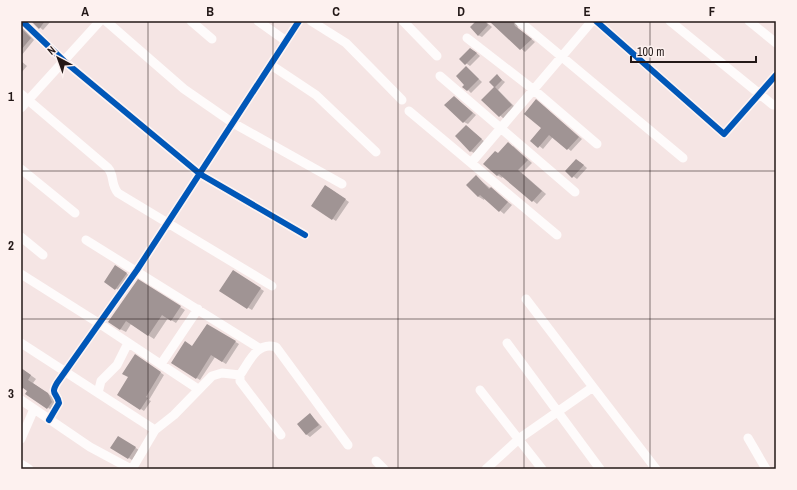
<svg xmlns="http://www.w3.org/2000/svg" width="797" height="490" viewBox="0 0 797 490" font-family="'Archivo Narrow',sans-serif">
<rect width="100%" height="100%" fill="#f5e5e4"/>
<path fill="#0003" d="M 32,21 L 51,21 L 43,30 Z
M 477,21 L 485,21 L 492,27 L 482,37 L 478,35 Z
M 494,21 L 516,21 L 518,28 L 535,42 L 525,52 L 492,23 Z
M 21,26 L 34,40 L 21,56 Z
M 474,51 L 480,56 L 470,66 L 460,59 Z
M 21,61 L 27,66 L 21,73 Z
M 466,67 L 482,82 L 471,93 L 468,90 L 466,85 Z
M 497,76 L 505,82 L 498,90 L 515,107 L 504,119 L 483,100 L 495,87 L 490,82 Z
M 454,97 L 476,115 L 468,124 L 464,122 Z
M 540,103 L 582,139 L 571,151 L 553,137 L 543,149 L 532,140 L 542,128 Z
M 466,126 L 485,142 L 474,153 L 470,151 Z
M 513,146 L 532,163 L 522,173 L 546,194 L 537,204 L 503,176 L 502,178 L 497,175 Z
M 580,162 L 587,168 L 577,179 L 566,171 Z
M 476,177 L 512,205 L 504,214 L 485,198 L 484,200 L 479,197 L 467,185 Z
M 329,188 L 349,202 L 336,221 L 313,206 Z
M 120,269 L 130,276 L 120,291 L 105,282 Z
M 233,271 L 264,291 L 252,310 L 220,291 Z
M 138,281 L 185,310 L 176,323 L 168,318 L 154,339 L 131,324 L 126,332 L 120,329 Z
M 207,325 L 239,344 L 226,364 L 215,357 L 200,380 L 172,363 L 193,347 Z
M 139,358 L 164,375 L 149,400 L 151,401 L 144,411 L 119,395 Z
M 21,368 L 36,379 L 33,383 L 54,398 L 58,405 L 53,411 L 27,394 L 29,391 L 21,385 Z
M 310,414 L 322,427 L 310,437 L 306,434 Z
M 118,437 L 139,450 L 132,460 L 112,447 Z"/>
<path fill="#a09494" d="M 31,21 L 45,21 L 39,29 Z
M 476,21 L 485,21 L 488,25 L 478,36 L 470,27 Z
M 489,21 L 513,21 L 515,26 L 532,39 L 520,50 Z
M 21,28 L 31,38 L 21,50 Z
M 470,48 L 477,53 L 465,65 L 459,59 Z
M 466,66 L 479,79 L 467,91 L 462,87 L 464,85 L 456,76 Z
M 497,74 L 502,80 L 495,87 L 512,105 L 499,117 L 481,100 L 494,87 L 489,82 Z
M 454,96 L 473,113 L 463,123 L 444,105 Z
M 536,99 L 579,137 L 567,150 L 549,135 L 538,148 L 530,141 L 541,128 L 524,114 Z
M 466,125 L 482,139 L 470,152 L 455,136 Z
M 508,142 L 528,160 L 518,170 L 542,191 L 532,202 L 499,174 L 497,176 L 483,164 L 495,151 L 498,153 Z
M 576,159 L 584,165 L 572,178 L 565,171 Z
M 476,175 L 489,189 L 491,187 L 508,202 L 499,212 L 480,195 L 478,197 L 466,185 Z
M 325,185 L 346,199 L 332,220 L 311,206 Z
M 115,265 L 127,273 L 115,290 L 104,282 Z
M 233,270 L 261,288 L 247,309 L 219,291 Z
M 138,279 L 181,306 L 171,321 L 162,315 L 148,336 L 126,321 L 120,330 L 108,322 Z
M 207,324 L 236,341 L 222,362 L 211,355 L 196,379 L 171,363 L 185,341 L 192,346 Z
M 135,354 L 161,372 L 146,397 L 148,398 L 140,410 L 117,395 L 128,377 L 122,374 Z
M 21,368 L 31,375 L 28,380 L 48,393 L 52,402 L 47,409 L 25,394 L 27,391 L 23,388 L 21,390 Z
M 310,413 L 319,425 L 306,435 L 297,424 Z
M 118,436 L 136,447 L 128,459 L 110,448 Z"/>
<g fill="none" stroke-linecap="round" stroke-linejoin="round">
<path stroke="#fefbfb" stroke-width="9" d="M 22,21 L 64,61 L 200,174 L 305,235
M 106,21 L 184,89 L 233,123 L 342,184
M 191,21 L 212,39
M 258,21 L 286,41
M 311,21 L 346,43 L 402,100
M 403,21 L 437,56
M 519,21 L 683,158
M 596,21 L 724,134 L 776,75
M 670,21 L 773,105
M 749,21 L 776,43
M 467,38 L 534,90 L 597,144
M 271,65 L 316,95 L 376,152
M 440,76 L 575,192
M 21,94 L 108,168 C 115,176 110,184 118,193 L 272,286
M 21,108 L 100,21
M 409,111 L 557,235
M 471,163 L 592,21
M 21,169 L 75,213
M 21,237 L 43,255
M 86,240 L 259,348
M 21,274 L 100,324 L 198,389
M 21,343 L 155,430
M 507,343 L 600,469
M 161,364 L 198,309
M 593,387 L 656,469
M 480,390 L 542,469
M 98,393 L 101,381 L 117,365 L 128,343
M 21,400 L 90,447 L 131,469
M 49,420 L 59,403 C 57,392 50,395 57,383 L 137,270 L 299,21
M 281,435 L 240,381 L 240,375 C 249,362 257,341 276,347 L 348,445
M 748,438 L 766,469
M 21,439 L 34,409
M 376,461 L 384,469
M 21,464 L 29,469
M 132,469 L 155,430 L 174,415 L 212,376 L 222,373 L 240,375
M 486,469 L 520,438 L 593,387 L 526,299"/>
<g stroke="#fdf1ef" stroke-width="8">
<path id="cycleway" d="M 22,21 L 64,61 L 200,174 L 305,235
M 596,21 L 724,134 L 776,75
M 49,420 L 59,403 C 57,392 50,395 57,383 L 137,270 L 299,21"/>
</g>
<use href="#cycleway" stroke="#0057b8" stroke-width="6"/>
</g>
<path fill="none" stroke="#231817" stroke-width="1" stroke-opacity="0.55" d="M 148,21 L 148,469M 273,21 L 273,469M 398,21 L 398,469M 524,21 L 524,469M 650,21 L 650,469M 21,171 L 776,171M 21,319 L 776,319"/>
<rect width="797" height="490" fill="none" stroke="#fdf1ef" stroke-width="44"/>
<g transform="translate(58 58) rotate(319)" stroke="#fdf1ef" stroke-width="3" paint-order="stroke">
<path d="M0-3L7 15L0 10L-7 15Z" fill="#231817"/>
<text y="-6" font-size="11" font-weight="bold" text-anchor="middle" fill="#231817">N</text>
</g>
<path d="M631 56v6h125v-6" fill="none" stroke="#231817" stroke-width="2"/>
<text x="637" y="56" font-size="12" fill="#231817" stroke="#fdf1ef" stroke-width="3" paint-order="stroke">100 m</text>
<rect x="22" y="22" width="753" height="446" fill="none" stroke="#231817" stroke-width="1.5"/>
<g font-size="13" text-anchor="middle" font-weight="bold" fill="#231817">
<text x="85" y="16">A</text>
<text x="210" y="16">B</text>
<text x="336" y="16">C</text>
<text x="461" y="16">D</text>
<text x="587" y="16">E</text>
<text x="712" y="16">F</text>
<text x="11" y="101">1</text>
<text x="11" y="250">2</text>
<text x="11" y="398">3</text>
</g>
</svg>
